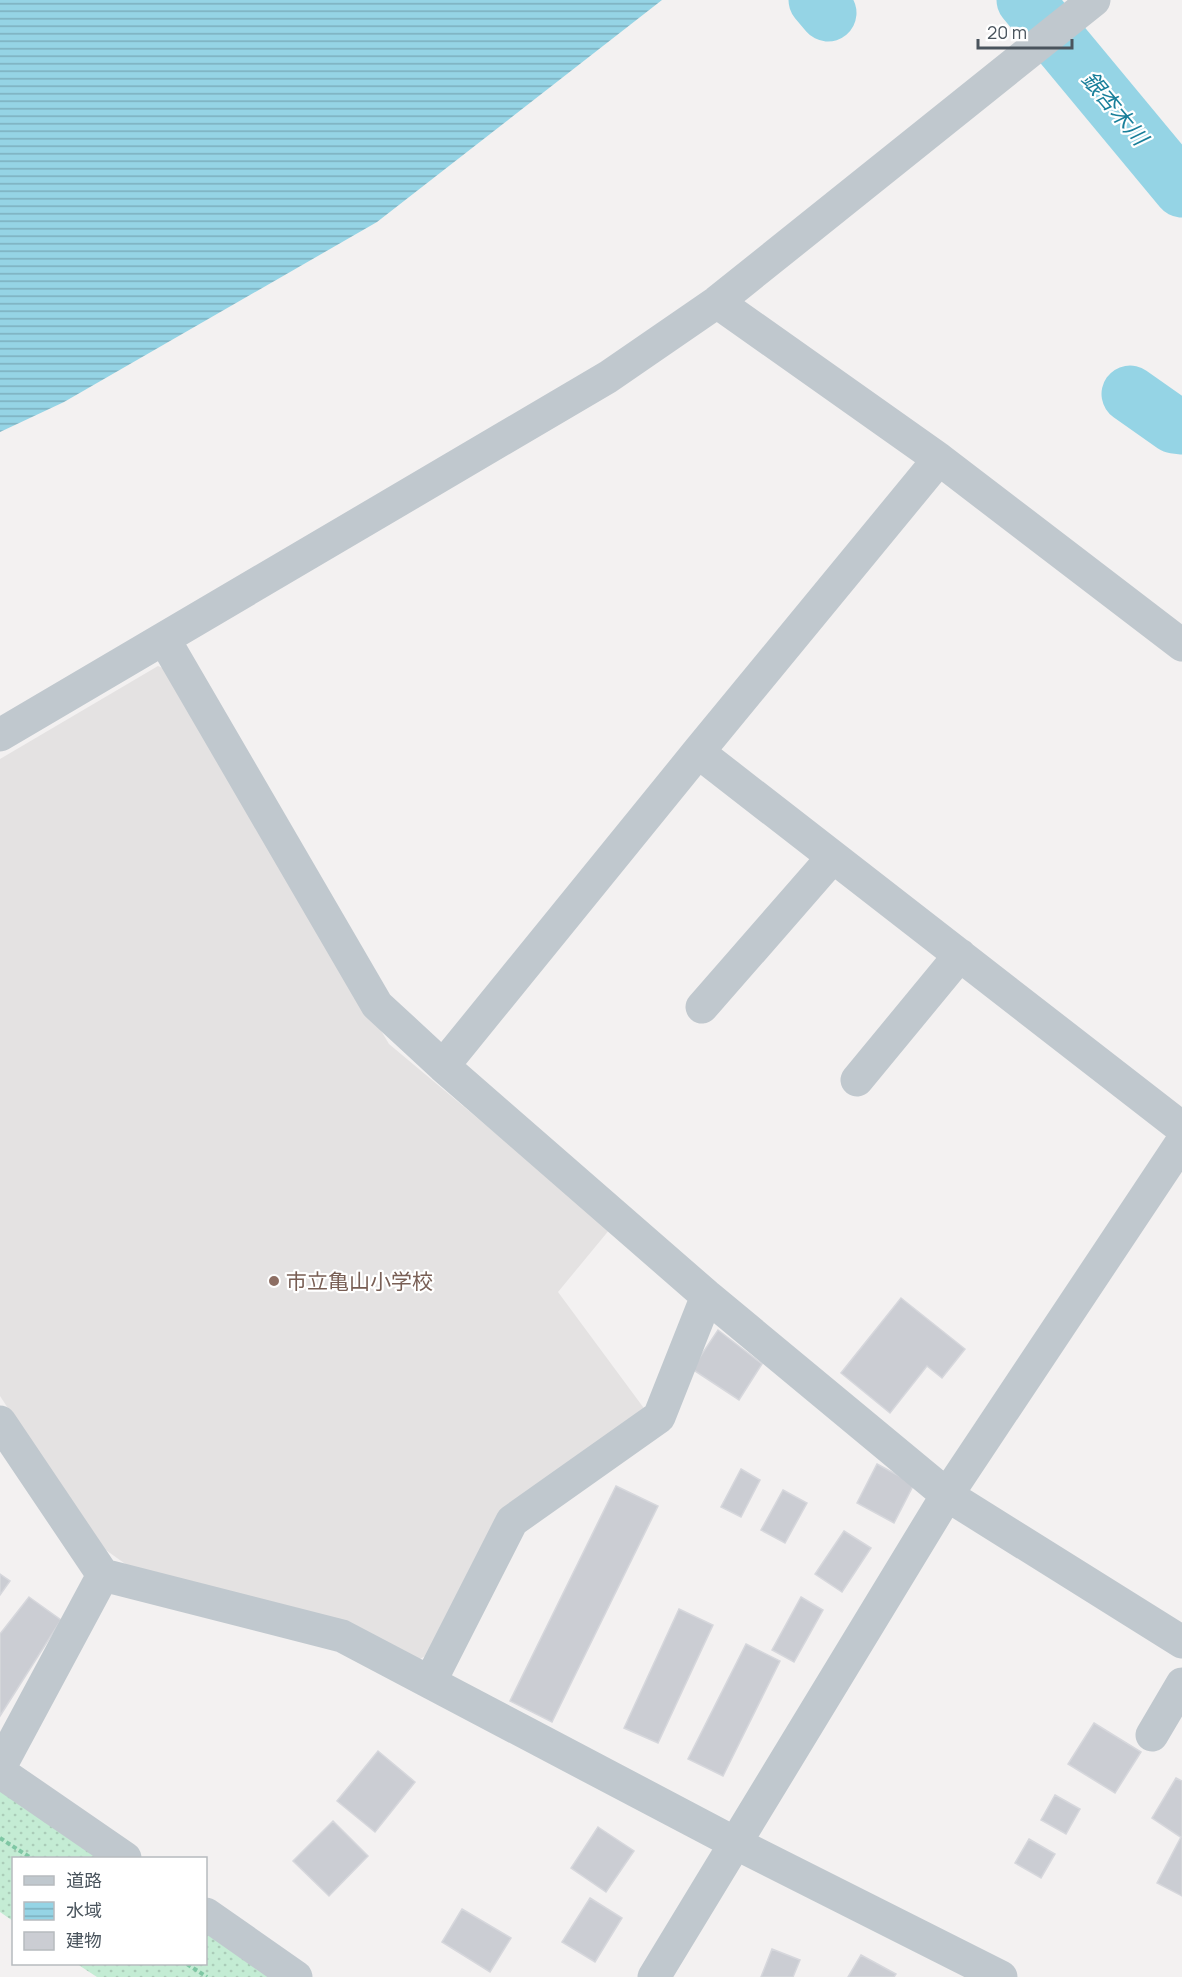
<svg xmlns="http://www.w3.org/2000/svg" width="1182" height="1977" viewBox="0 0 1182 1977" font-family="Manrope,'Noto Sans JP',sans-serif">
<defs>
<pattern id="grass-dots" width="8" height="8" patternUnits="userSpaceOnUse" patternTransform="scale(1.5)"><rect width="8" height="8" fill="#c4ecd4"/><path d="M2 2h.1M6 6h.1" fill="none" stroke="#aaccb8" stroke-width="1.8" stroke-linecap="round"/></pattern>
<pattern id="water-rules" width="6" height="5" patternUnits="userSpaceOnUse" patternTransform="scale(1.5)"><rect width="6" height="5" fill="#95d4e5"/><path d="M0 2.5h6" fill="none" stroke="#7cafbd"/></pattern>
</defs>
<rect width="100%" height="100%" fill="#f3f1f1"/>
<path fill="#e4e2e2" d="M 158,666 L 167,670 L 389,1044 L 610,1229 L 558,1292 L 646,1411 L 502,1513 L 433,1652 L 418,1660 L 138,1573 L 96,1543 L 0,1396 L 0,759 Z"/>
<path fill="url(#grass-dots)" d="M 0,1781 L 112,1858 L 14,1858 L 13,1921 L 0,1912 Z
M 206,1924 L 282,1977 L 97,1977 L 77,1964 L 206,1964 Z"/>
<path fill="url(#water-rules)" d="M 0,0 L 662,0 L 377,222 L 64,402 L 0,432 Z"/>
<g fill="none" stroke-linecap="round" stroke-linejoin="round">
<path stroke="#95d4e5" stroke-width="57" d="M 817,0 L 828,13
M 1025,0 L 1182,189
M 1130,394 L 1174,425 L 1182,426"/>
</g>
<path fill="#cbcdd3" stroke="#d6d7dc" stroke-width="1.5" d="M 901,1298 L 965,1349 L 942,1378 L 927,1366 L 890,1413 L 841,1373 Z
M 718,1330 L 762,1364 L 739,1400 L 692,1369 Z
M 877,1464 L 914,1484 L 894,1523 L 857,1503 Z
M 741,1469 L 760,1480 L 741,1517 L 721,1507 Z
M 616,1486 L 658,1506 L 552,1722 L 510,1701 Z
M 783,1490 L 807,1503 L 785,1543 L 761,1530 Z
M 844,1531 L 871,1548 L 842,1592 L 815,1574 Z
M 0,1574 L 10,1581 L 0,1595 Z
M 29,1597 L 61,1620 L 0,1716 L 0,1634 Z
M 801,1597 L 823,1610 L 794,1662 L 772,1650 Z
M 679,1609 L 713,1625 L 658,1743 L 624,1728 Z
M 746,1644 L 780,1661 L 723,1776 L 688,1759 Z
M 1094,1723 L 1141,1752 L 1115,1793 L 1068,1764 Z
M 378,1751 L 415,1782 L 375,1832 L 337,1801 Z
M 1176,1778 L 1182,1781 L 1182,1838 L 1152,1818 Z
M 1055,1795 L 1080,1809 L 1066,1834 L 1041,1820 Z
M 333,1821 L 368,1856 L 329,1896 L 293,1861 Z
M 598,1827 L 634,1851 L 606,1892 L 571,1868 Z
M 1181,1837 L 1182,1838 L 1182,1896 L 1157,1883 Z
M 1029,1839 L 1055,1854 L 1041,1878 L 1015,1863 Z
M 590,1898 L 622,1918 L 595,1962 L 562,1942 Z
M 462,1909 L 511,1938 L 490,1972 L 442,1942 Z
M 772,1949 L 800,1960 L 793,1977 L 761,1977 Z
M 861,1955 L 896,1974 L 894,1977 L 848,1977 Z"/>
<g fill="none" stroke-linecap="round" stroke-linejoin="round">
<path stroke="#7fc7a4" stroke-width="4" stroke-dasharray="4.5 3" stroke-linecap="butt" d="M 0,1838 L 31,1858
M 187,1964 L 207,1977"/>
<path stroke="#c0c8ce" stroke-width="33" d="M 717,302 L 939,459 L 1182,645
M 164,639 L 377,1005 L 443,1066 L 707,1296 L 947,1495 L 1182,1642
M 0,735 L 608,377 L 717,302 L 1094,0
M 698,752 L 1182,1128
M 702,1007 L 833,857
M 443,1066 L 698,752 L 939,459
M 857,1080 L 960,955
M 0,1422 L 103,1575
M 430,1682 L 512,1521 L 659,1417 L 707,1296
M 1152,1735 L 1182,1684
M 0,1767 L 103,1575 L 342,1636 L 735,1843 L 1001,1977
M 0,1772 L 125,1858
M 206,1914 L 296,1977
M 654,1977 L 947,1495 L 1182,1142"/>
</g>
<circle fill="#8d6e63" stroke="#fff" stroke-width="2" cx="274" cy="1281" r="6"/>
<g text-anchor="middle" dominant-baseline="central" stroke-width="4.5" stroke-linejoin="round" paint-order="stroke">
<g font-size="21" fill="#785e54" stroke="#fff" text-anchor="start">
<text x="286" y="1281">市立亀山小学校</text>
</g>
<g font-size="22" font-style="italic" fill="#197f9a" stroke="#fff">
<text transform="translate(1115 108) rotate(50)">銀杏木川</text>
</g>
</g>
<rect x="12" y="1857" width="195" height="108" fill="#ffffff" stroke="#b7bbbe" stroke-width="1.5"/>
<rect x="24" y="1876" width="30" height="9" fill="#c0c8ce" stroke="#b7bbbe" stroke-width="1.5"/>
<text x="66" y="1887" font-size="18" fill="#4a545d">道路</text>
<rect x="24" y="1902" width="30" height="18" fill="url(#water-rules)" stroke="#b7bbbe" stroke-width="1.5"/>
<text x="66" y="1917" font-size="18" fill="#4a545d">水域</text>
<rect x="24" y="1932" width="30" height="18" fill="#cbcdd3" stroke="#b7bbbe" stroke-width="1.5"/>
<text x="66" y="1947" font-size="18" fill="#4a545d">建物</text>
<path d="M978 39v9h94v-9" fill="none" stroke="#4a545d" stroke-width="3"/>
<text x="987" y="39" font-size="18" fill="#4a545d" stroke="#ffffff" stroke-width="4.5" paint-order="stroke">20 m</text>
</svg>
